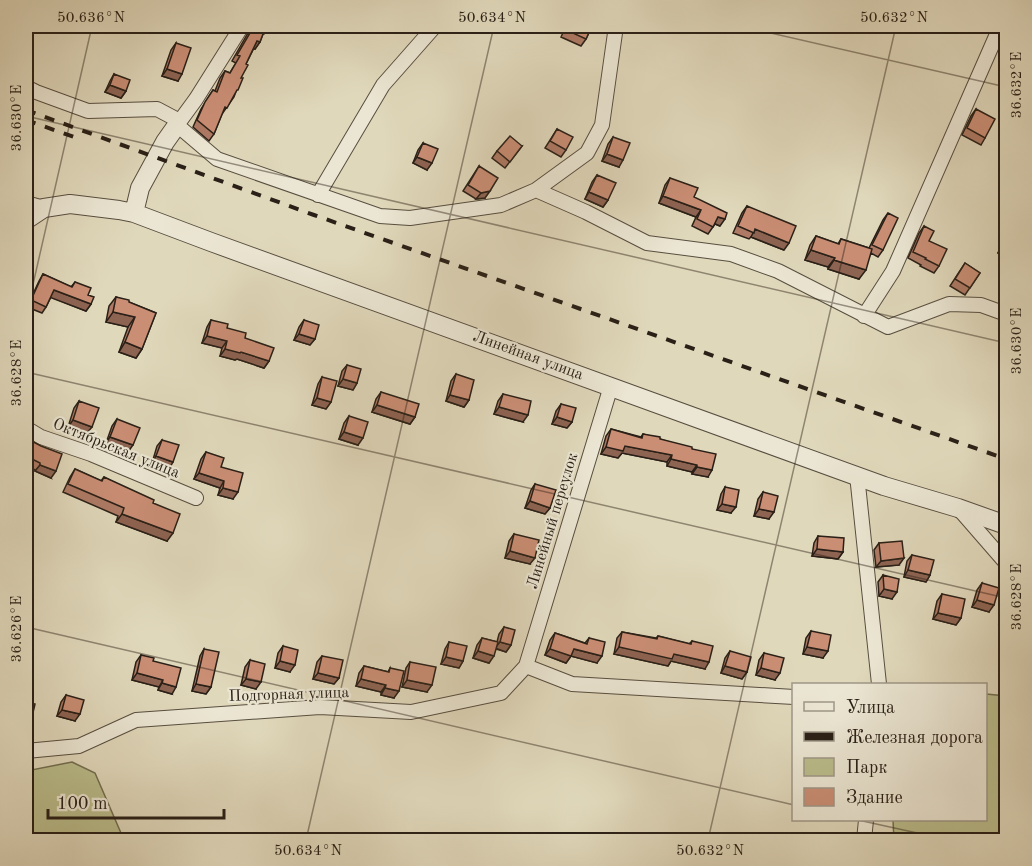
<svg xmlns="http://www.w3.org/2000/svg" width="1032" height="866" viewBox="0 0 1032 866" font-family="'Old Standard TT',serif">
<rect width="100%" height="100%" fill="#e0d8bb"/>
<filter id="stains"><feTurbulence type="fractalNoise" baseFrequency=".00333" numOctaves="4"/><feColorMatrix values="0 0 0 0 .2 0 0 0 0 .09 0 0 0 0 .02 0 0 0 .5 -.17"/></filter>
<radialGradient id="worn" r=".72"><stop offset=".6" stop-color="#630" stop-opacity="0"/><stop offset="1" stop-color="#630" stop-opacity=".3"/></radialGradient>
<path fill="#babc8b" stroke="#726e51" stroke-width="1.5" d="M 986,694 L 1006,696 L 1006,840 L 894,840 L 893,820 L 986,820 Z
M 72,762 L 95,773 L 124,840 L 26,840 L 26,771 Z"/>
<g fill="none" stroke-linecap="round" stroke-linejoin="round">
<g stroke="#584e40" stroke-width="16">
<path id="minor" d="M 26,87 L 36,92 L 88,111 L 157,109 L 174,118 L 177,125 L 217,159 L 380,216 L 410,218 L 501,205 L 536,190 L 587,153 L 602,125 L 616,26
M 177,125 L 196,99 L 242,26
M 536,190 L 586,212 L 647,243 L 731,254 L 778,271 L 888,327 L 949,304 L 981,305 L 1006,314
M 318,195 L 383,85 L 435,26
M 26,203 L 44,208
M 864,316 L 893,271 L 997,34 L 993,26
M 26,428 L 41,437 L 91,454 L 196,498
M 857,475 L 879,684
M 959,509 L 1006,563
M 526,666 L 572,684 L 794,697
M 26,751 L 79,746 L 136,720 L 320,707 L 411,712 L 501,693 L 526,666 L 611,386
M 864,840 L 866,820"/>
</g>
<g stroke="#584e40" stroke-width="20">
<path id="tertiary" d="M 134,213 L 140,188 L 165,142 L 177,125
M 26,220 L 44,208 L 70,204 L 119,210 L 134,213 L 211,242 L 884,486 L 958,508 L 1006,525"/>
</g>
<use href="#minor" stroke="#ebe6d3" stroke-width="14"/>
<use href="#tertiary" stroke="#ebe6d3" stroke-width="18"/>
<path stroke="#2a2017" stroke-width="4" stroke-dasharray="10 10" stroke-linecap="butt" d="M 26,110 L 314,215 L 1006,459
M 26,120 L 74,137"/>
</g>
<path fill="#ae7a65" stroke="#2a2017" stroke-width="1.5" d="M 252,26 L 270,26 L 264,34 L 263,34 L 260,42 L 255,49 L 254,48 L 246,64 L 234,97 L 222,114 L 214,134 L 209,141 L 193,127 L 201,109 L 213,90 L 215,91 L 220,78 L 225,71 L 230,73 L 236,63 L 232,61 Z
M 566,26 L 592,26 L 586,39 L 581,46 L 561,37 Z
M 176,43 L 178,81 L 162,76 L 171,50 Z
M 114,74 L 126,91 L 121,98 L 105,92 L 110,81 Z
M 976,109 L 985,138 L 981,145 L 962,135 L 971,116 Z
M 557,129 L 566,150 L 561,157 L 545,148 Z
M 613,137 L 619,167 L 602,161 L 608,144 Z
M 423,143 L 427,170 L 413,163 L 418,150 Z
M 522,146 L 505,168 L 492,158 L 497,151 Z
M 479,166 L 485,198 L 476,199 L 463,191 Z
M 597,175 L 608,200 L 603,207 L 585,199 L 592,182 Z
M 670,178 L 694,197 L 720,226 L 715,224 L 708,234 L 692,226 L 696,217 L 659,203 L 665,185 Z
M 747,206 L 784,250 L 751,237 L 749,239 L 733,233 L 742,213 Z
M 888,213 L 883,250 L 878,257 L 871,253 L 859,279 L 828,269 L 828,267 L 805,260 L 810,245 L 816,236 L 838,244 L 841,239 L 869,248 L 883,220 Z
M 924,226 L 939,266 L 934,273 L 920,266 L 921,265 L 908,258 L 919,233 Z
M 1006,235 L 1006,256 L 998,253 L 1004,238 Z
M 965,263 L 980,273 L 965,295 L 950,286 Z
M 43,274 L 71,287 L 75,282 L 88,295 L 91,304 L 86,311 L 51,297 L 46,307 L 42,313 L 27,307 L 39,281 Z
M 116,297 L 156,313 L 142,349 L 136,358 L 119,352 L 128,327 L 106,322 L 109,306 Z
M 211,320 L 245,338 L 269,361 L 264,368 L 237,359 L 235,360 L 220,356 L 222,348 L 202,343 L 207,327 Z
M 304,320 L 315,339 L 310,345 L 294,340 L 299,327 Z
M 347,365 L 357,383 L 353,390 L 338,386 L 342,371 Z
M 456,374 L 469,400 L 464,407 L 446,401 L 451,381 Z
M 322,377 L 331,402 L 326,409 L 312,405 L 318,384 Z
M 381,392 L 415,417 L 410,424 L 372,412 L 376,399 Z
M 503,394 L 523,422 L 494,414 L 498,401 Z
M 79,401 L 87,433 L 68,427 L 74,408 Z
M 561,404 L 572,422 L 567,428 L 552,424 L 556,411 Z
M 349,416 L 358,445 L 339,439 L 344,423 Z
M 117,419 L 128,452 L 106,443 L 112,426 Z
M 611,429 L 641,437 L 643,434 L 692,449 L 708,477 L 692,474 L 692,472 L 667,466 L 667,462 L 622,453 L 618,458 L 601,454 L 606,436 Z
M 26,438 L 51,478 L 35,471 L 35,470 L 26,465 Z
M 162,440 L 169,469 L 152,463 L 157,446 Z
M 206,452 L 221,467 L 233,499 L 218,495 L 220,488 L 194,479 L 201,459 Z
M 75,469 L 101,481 L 104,477 L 153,503 L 167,541 L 116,522 L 118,516 L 63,492 L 70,477 Z
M 535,484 L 550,508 L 545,514 L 525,508 L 531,490 Z
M 725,487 L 731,513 L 717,510 L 721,494 Z
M 763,492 L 769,519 L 754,516 L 758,499 Z
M 514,534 L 530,564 L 505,558 L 509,541 Z
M 818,536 L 843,552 L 838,559 L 812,556 L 814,543 Z
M 879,543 L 899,565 L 876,567 L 874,550 Z
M 912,555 L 930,575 L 926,582 L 904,577 L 907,561 Z
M 883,575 L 892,599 L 879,596 L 878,582 Z
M 982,583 L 989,612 L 972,607 L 977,590 Z
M 942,594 L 961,618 L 956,625 L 933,619 L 937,601 Z
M 1006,603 L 1006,626 L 999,624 L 1003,607 Z
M 504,627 L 511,645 L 506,652 L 496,649 L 489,663 L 473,658 L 477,645 L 482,638 L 497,642 L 499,634 Z
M 811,631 L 823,658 L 803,654 L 806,638 Z
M 622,632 L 656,638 L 658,636 L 689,644 L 692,641 L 705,669 L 671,661 L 668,666 L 614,654 L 617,638 Z
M 555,633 L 585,643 L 589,638 L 597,663 L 571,656 L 566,663 L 545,655 L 550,640 Z
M 449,642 L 463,661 L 459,668 L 441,664 L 445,649 Z
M 283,646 L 290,672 L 275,668 L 278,653 Z
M 204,649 L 211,687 L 206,694 L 192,691 L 200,656 Z
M 730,651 L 747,672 L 742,679 L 721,673 L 725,658 Z
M 764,653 L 775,680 L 756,675 L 759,660 Z
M 141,655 L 153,661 L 172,694 L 158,690 L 159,687 L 132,680 L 136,662 Z
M 322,656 L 339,678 L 334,684 L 313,679 L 317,662 Z
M 250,660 L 256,689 L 241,685 L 245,667 Z
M 410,662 L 427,692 L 402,687 L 406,668 Z
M 364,666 L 388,672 L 390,668 L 394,698 L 381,695 L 381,692 L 356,686 L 359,673 Z
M 66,695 L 75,721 L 57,716 L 61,702 Z"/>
<path fill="#8d6352" stroke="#2a2017" stroke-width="1.5" d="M 138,26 L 148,26 L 146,28 Z
M 257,41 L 260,42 L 255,49 L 253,48 Z
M 167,69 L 182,74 L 178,81 L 162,76 Z
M 110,85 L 126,91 L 121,98 L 105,92 Z
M 607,154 L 623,160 L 619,167 L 602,161 Z
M 417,157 L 432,163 L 427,170 L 413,163 Z
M 490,191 L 485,198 L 476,199 L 481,193 Z
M 589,192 L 608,200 L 603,207 L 585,199 Z
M 663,196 L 701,210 L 696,217 L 659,203 Z
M 718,217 L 725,219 L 720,226 L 713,223 Z
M 755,229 L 789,243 L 784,250 L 751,237 Z
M 1003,246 L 1006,248 L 1006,256 L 998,253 Z
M 811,250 L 835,258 L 828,267 L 805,260 Z
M 834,260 L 866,270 L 859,279 L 828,269 Z
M 54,290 L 91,304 L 86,311 L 49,297 Z
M 113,312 L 135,317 L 128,327 L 106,322 Z
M 299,334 L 315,339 L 310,345 L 294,340 Z
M 207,336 L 227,341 L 222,348 L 202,343 Z
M 125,342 L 142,349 L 136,358 L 119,352 Z
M 225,349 L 241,352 L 269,361 L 264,368 L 237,359 L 235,360 L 220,356 Z
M 343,379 L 357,383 L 353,390 L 338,386 Z
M 450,395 L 469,400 L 464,407 L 446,401 Z
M 317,398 L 331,402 L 326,409 L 312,405 Z
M 377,405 L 415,417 L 410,424 L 372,412 Z
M 499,407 L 528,415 L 523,422 L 494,414 Z
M 557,417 L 572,422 L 567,428 L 552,424 Z
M 73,420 L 92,427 L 87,433 L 68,427 Z
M 344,432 L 363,438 L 358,445 L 339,439 Z
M 110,437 L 133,445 L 128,452 L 106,443 Z
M 625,446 L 672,455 L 667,462 L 622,453 L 618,458 L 601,454 L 606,447 Z
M 156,456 L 173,462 L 169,469 L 152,463 Z
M 671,459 L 697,465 L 692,472 L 667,466 Z
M 40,465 L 56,471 L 51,478 L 35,471 Z
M 697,467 L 712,470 L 708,477 L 692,474 Z
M 199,473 L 224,481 L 220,488 L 194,479 Z
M 223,488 L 238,492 L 233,499 L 218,495 Z
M 530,501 L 550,508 L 545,514 L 525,508 Z
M 722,504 L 736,507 L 731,513 L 717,510 Z
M 759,509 L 774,512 L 769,519 L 754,516 Z
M 122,514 L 173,533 L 167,541 L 116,522 Z
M 817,549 L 843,552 L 838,559 L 812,556 Z
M 510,551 L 535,558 L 530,564 L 505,558 Z
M 904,558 L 899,565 L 876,567 L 881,561 Z
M 908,570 L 930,575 L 926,582 L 904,577 Z
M 884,589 L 897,592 L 892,599 L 879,596 Z
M 977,600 L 994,605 L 989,612 L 972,607 Z
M 938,613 L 961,618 L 956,625 L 933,619 Z
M 1004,617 L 1006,618 L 1006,626 L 999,624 Z
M 500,642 L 511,645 L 506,652 L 495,648 Z
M 619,647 L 674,654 L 709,662 L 705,669 L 671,661 L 668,666 L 614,654 Z
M 807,647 L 828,651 L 823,658 L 803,654 Z
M 550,649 L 574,649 L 602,656 L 597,663 L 571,656 L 566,663 L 545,655 Z
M 478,651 L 494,656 L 489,663 L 473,658 Z
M 446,657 L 463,661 L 459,668 L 441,664 Z
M 280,661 L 295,665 L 290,672 L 275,668 Z
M 725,666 L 747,672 L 742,679 L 721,673 Z
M 761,668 L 780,673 L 775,680 L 756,675 Z
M 137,673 L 163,680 L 159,687 L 132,680 Z
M 318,673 L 339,678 L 334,684 L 313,679 Z
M 246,679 L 261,682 L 256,689 L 241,685 Z
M 361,679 L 386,685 L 381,692 L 356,686 Z
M 407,680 L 432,685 L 427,692 L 402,687 Z
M 162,683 L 176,687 L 172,694 L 158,690 Z
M 196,684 L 211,687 L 206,694 L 192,691 Z
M 385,688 L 399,691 L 394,698 L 381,695 Z
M 62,710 L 80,714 L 75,721 L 57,716 Z
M 26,716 L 32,717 L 27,724 L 26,724 Z"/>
<path fill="#ca8e75" stroke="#2a2017" stroke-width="1.5" d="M 254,26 L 270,26 L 269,28 L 266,26 L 260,42 L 257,41 L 246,64 L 248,65 L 241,78 L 243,78 L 238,90 L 237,90 L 227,108 L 225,107 L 214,134 L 197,120 L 205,102 L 213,90 L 217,92 L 225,71 L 230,73 L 240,56 L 237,55 Z
M 568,26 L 592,26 L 586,39 L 566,30 Z
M 176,43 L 191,48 L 182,74 L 167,69 Z
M 114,74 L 130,80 L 126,91 L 110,85 Z
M 976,109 L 995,119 L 985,138 L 967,128 Z
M 557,129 L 573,137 L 566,150 L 550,141 Z
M 510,136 L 522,146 L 510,162 L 497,151 Z
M 613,137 L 630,143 L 623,160 L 607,154 Z
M 423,143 L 438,149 L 432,163 L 417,157 Z
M 479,166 L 498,178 L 490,191 L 481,193 L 468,185 Z
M 597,175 L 616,183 L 608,200 L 589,192 Z
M 670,178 L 698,188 L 694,197 L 727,213 L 725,219 L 718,217 L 713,227 L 697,219 L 701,210 L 663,196 Z
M 747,206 L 796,226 L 789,243 L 755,229 L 754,233 L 738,226 Z
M 888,213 L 898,218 L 883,250 L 872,245 Z
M 924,226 L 934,231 L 929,241 L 947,249 L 939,266 L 925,259 L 926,258 L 913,252 Z
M 816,236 L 839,244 L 841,239 L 872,249 L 866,270 L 834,260 L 835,258 L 811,250 Z
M 1006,238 L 1006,248 L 1003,246 Z
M 965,263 L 980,273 L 970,288 L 955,279 Z
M 43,274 L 72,287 L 75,282 L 91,288 L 88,295 L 94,297 L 91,304 L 54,290 L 46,307 L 31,300 Z
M 116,297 L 129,300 L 129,302 L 156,313 L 142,349 L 125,342 L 135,317 L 113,312 Z
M 211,320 L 228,324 L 227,328 L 246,333 L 245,338 L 274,348 L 269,361 L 241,352 L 240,353 L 225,349 L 227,341 L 207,336 Z
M 304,320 L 319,325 L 315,339 L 299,334 Z
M 347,365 L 361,369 L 357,383 L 343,379 Z
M 456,374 L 474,380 L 469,400 L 450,395 Z
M 322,377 L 337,381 L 331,402 L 317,398 Z
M 381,392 L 419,404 L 415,417 L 377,405 Z
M 503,394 L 531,401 L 528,415 L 499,407 Z
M 79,401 L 99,408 L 92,427 L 73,420 Z
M 561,404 L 576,408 L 572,422 L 557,417 Z
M 349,416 L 368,422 L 363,438 L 344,432 Z
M 117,419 L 140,428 L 133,445 L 110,437 Z
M 611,429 L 642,438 L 643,434 L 660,437 L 660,439 L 692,447 L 692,449 L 716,454 L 712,470 L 697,467 L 697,465 L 671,459 L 672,455 L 625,446 L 623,451 L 606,447 Z
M 26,438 L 41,446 L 62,454 L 56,471 L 40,465 L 40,463 L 26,456 Z
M 162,440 L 179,445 L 173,462 L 156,456 Z
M 206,452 L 224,458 L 221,467 L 243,473 L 238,492 L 223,488 L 224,481 L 199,473 Z
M 75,469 L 102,481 L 104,477 L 154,500 L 153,503 L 180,514 L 173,533 L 122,514 L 124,508 L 68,484 Z
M 535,484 L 556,490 L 550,508 L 530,501 Z
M 725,487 L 739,490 L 736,507 L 722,504 Z
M 763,492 L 778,496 L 774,512 L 759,509 Z
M 514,534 L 539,540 L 535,558 L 510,551 Z
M 818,536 L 844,538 L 843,552 L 817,549 Z
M 902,541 L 904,558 L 881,561 L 879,543 Z
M 912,555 L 934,560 L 930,575 L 908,570 Z
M 883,575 L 899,579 L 897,592 L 884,589 Z
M 982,583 L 999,588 L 994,605 L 977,600 Z
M 942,594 L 965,599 L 961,618 L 938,613 Z
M 1006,607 L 1006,618 L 1004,617 Z
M 504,627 L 515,630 L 511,645 L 500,642 Z
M 811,631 L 831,635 L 828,651 L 807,647 Z
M 622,632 L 657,639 L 658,636 L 691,644 L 692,641 L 713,646 L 709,662 L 674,654 L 672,659 L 619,647 Z
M 555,633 L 587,644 L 589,638 L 605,642 L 602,656 L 574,649 L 571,656 L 550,649 Z
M 482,638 L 498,642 L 494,656 L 478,651 Z
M 449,642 L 467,646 L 463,661 L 446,657 Z
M 283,646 L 298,650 L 295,665 L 280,661 Z
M 204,649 L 219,652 L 211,687 L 196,684 Z
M 730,651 L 751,657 L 747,672 L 725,666 Z
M 764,653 L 784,658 L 780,673 L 761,668 Z
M 141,655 L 154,658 L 153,661 L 181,668 L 176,687 L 162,683 L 163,680 L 137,673 Z
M 322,656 L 343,660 L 339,678 L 318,673 Z
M 250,660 L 265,664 L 261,682 L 246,679 Z
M 410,662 L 436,667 L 432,685 L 407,680 Z
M 364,666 L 389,672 L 390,668 L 404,671 L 399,691 L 385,688 L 386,685 L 361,679 Z
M 66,695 L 84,700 L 80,714 L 62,710 Z
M 26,702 L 35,704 L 32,717 L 26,716 Z"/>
<path fill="none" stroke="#2a2017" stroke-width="1.5" stroke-opacity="0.45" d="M 740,26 L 1006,87M 26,116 L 1006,343M 26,315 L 92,26M 26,372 L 1006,598M 26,627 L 794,805M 858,820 L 949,840M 306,840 L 494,26M 708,840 L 896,26"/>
<g text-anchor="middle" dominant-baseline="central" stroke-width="4.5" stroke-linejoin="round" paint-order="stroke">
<g font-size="16" fill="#2a2017" stroke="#ebe6d3">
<text transform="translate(528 356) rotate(20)">Линейная улица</text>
<text transform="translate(116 449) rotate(22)">Октябрьская улица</text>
<text transform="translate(553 521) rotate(-73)">Линейный переулок</text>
<text transform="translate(289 695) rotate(-2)">Подгорная улица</text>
</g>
</g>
<rect width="1032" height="866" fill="none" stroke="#e0d8bb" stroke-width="66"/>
<rect x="792" y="683" width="195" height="138" fill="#ebe6d3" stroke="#9e9788" stroke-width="1.5"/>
<rect x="804" y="702" width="30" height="9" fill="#ebe6d3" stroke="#9e9788" stroke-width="1.5"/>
<text x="846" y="713" font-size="18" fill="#2a2017">Улица</text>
<rect x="804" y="732" width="30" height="9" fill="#2a2017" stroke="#9e9788" stroke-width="1.5"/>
<text x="846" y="743" font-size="18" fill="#2a2017">Железная дорога</text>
<rect x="804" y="758" width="30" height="18" fill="#babc8b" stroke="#9e9788" stroke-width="1.5"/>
<text x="846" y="773" font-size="18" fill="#2a2017">Парк</text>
<rect x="804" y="788" width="30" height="18" fill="#ca8e75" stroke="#9e9788" stroke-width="1.5"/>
<text x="846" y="803" font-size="18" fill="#2a2017">Здание</text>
<path d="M48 809v9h176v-9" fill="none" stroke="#2a2017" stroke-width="3"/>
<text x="57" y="809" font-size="18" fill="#2a2017" stroke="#ebe6d3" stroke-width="4.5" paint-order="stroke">100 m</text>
<rect x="33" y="33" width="966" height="800" fill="none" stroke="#2a2017" stroke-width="2"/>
<g font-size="15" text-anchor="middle" fill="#2a2017">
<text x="91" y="22">50.636°N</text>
<text x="492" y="22">50.634°N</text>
<text x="894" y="22">50.632°N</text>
<text transform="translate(1016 85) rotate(-90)" y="5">36.632°E</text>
<text transform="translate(16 118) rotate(-90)" y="5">36.630°E</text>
<text transform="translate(1016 341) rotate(-90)" y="5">36.630°E</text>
<text transform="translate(16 373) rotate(-90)" y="5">36.628°E</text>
<text transform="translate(1016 597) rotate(-90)" y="5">36.628°E</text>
<text transform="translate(16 629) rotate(-90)" y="5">36.626°E</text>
<text x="308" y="855">50.634°N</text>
<text x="710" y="855">50.632°N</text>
</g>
<rect width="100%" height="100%" filter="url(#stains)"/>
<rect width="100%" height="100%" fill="url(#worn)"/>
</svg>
